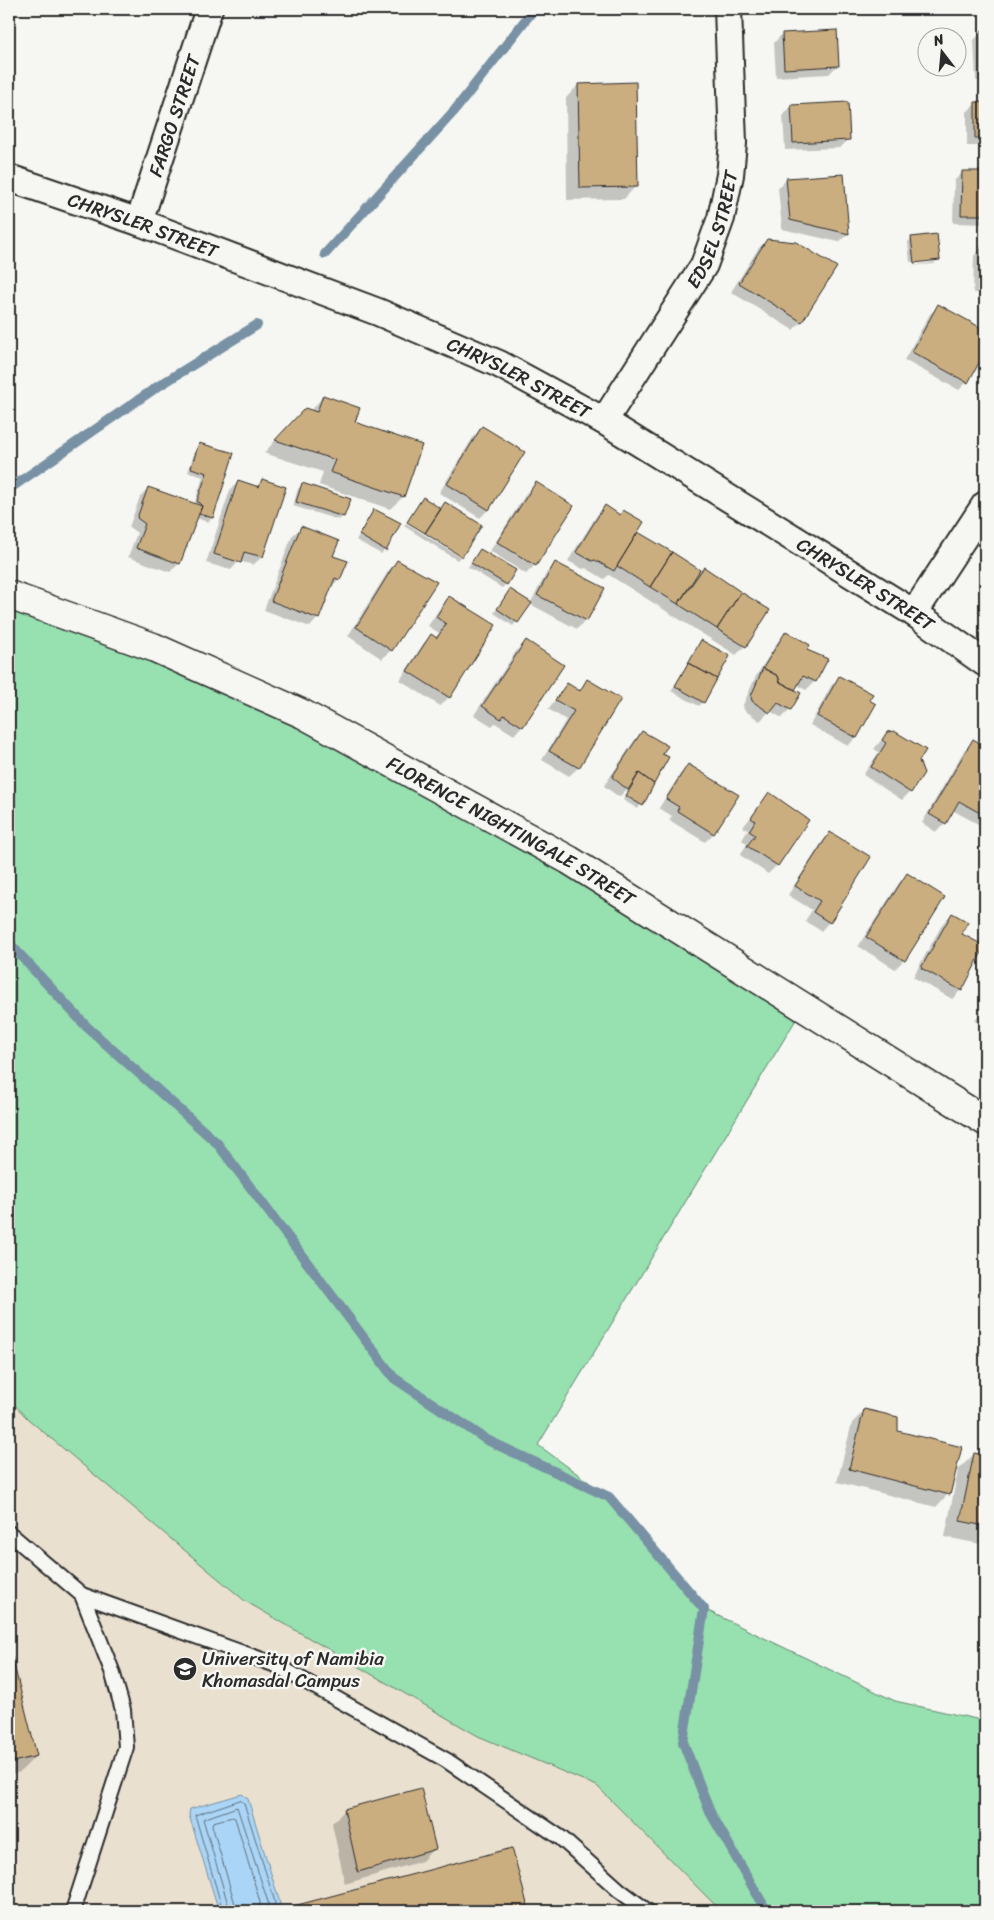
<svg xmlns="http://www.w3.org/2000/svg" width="994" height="1920" viewBox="0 0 994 1920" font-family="Sriracha,sans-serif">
<rect width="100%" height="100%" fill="#f6f6f2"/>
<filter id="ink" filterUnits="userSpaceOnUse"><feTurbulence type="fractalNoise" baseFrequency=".02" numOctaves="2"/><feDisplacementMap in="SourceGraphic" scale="10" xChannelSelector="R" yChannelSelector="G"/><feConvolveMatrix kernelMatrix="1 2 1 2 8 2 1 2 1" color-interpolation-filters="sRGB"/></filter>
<g filter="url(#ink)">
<path fill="#e9e0d0" d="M 9,1399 L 28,1419 L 245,1601 L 478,1736 L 597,1786 L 721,1911 L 9,1911 Z"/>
<path fill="#97e0af" stroke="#61866d" d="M 9,595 L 303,714 L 803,1008 L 538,1445 L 609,1497 L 704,1609 L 895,1701 L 985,1721 L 985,1911 L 721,1911 L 597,1786 L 478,1736 L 245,1601 L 28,1419 L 9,1399 Z"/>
<path fill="#abd5f6" stroke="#7891a5" d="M 242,1794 L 248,1799 L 280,1903 L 278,1911 L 219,1911 L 189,1815 L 190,1809 Z"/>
<path fill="#0003" d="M 765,9 L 904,9 L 765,11 Z
M 983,31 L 985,31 L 985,81 L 976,81 L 974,40 Z
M 782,34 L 837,66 L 829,74 L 776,77 L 774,43 Z
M 578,85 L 636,186 L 624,199 L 567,200 L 566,98 Z
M 985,103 L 985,146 L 967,146 L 967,112 L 975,104 Z
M 792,106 L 849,139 L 840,148 L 785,150 L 783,115 Z
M 963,172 L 985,173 L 985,224 L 953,223 L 954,181 Z
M 843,175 L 848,234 L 839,242 L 782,229 L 778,188 L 787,179 Z
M 912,238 L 938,260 L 934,264 L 910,266 L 936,262 L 936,259 L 910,262 L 908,242 Z
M 767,240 L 835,267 L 801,322 L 793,330 L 731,292 L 758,249 Z
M 982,247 L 985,247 L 985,293 L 973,293 L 974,256 Z
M 939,306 L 985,331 L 985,349 L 967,382 L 959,390 L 904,360 L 930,314 Z
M 324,396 L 354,423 L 420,446 L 403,497 L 390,509 L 319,485 L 323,472 L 264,453 L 292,422 L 310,411 Z
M 482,428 L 488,510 L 480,518 L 439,493 L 474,436 Z
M 200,444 L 232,454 L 212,518 L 208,522 L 196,518 L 179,564 L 170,572 L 128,557 L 137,533 L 129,527 L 140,497 L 148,488 L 194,505 L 203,477 L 188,472 L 196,448 Z
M 239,481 L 256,487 L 262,481 L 285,488 L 262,557 L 253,565 L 239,561 L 231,570 L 206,563 L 230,490 Z
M 536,484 L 572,507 L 535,565 L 526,574 L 490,551 L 527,492 Z
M 302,485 L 343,516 L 339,520 L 293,506 L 298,489 Z
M 605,507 L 619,516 L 623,511 L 636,532 L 700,572 L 704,569 L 745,646 L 736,655 L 609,575 L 604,579 L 586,568 L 583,569 L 568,561 L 597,515 Z
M 374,510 L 385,550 L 381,554 L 356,540 Z
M 406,523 L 460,557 L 457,560 L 404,526 Z
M 301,528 L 331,556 L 339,579 L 330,588 L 318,618 L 310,627 L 264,610 L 292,536 Z
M 480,550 L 506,584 L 502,588 L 468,567 Z
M 398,561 L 435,582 L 391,650 L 382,659 L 348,636 L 389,570 Z
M 556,563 L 586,620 L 577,629 L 530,604 L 513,626 L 494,613 L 510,590 L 530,604 L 547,572 Z
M 449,598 L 449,697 L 440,706 L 400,680 L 423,644 L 431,635 L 435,638 L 439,633 L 428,626 L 441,606 Z
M 787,633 L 805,650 L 815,681 L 806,690 L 797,685 L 790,709 L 782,718 L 770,711 L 760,721 L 744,710 L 743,705 L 755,678 L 778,641 Z
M 526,641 L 522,726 L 514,735 L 495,723 L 492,726 L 474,715 L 517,650 Z
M 701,642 L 703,702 L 699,706 L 671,691 Z
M 840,677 L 856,737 L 848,746 L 810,725 L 831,686 Z
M 588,680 L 620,700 L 578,768 L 569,776 L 542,760 L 566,720 L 548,709 L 567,684 L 578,691 Z
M 642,732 L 660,755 L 652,784 L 638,809 L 623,800 L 630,786 L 619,797 L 604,786 L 634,741 Z
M 887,733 L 918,760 L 910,792 L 902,800 L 863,775 L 879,752 L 874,749 Z
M 974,741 L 985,748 L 985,817 L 978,824 L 952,810 L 945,823 L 936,832 L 922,823 L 965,749 Z
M 689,765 L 713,834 L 705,842 L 669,820 L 672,816 L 659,808 L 680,774 Z
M 769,794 L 808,820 L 777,865 L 768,874 L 740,855 L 747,844 L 742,840 L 748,830 L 743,827 Z
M 830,833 L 829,922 L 821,931 L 805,921 L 812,910 L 788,895 L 822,842 Z
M 907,875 L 943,898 L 904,960 L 895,969 L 858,946 L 899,883 Z
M 952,914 L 961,990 L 952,999 L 913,977 L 943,923 Z
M 985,1003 L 985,1027 L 975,1021 Z
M 865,1410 L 897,1432 L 948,1494 L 936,1507 L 837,1482 L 852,1423 Z
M 974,1454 L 985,1456 L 985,1545 L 945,1537 L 958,1470 Z
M 9,1654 L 36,1756 L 20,1772 L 9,1775 Z
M 345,1810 L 434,1848 L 422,1861 L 345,1884 L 332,1823 Z
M 511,1849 L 528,1911 L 284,1911 L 287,1909 Z"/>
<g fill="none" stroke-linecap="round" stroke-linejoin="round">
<path stroke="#5e6f7c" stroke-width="1" d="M 223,1911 L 195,1815 L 240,1800 L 244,1803 L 275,1902 L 273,1911
M 230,1911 L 203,1819 L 237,1807 L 268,1902 L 267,1911
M 237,1911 L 212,1825 L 213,1822 L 232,1817 L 235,1818 L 260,1902 L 259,1911"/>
<path stroke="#7891a5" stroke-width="10" d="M 325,254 L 455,110 L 534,9
M 9,489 L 157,387 L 257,325
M 9,943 L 87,1027 L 217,1143 L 394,1378 L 487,1440 L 609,1497 L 704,1609 L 683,1742 L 710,1812 L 765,1908 L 776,1911"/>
</g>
<path fill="#cbae80" stroke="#2b2b2b" d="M 837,30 L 839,66 L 784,69 L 782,33 Z
M 982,30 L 985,30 L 985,73 L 984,73 Z
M 636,82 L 638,187 L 580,188 L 578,84 Z
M 848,102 L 850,140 L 793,143 L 791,105 Z
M 975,102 L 985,102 L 985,138 L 975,138 Z
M 962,171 L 985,171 L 985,215 L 961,215 Z
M 844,174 L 849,234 L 790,220 L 786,178 Z
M 937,234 L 940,260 L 914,263 L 911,237 Z
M 767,239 L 796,242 L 837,267 L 802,322 L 739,283 Z
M 982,246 L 985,246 L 985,285 L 981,285 Z
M 938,304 L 985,330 L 985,352 L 968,383 L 912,352 Z
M 323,395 L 360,408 L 355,422 L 422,445 L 404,497 L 330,472 L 335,460 L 275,440 L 305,408 L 317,412 Z
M 482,426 L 525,452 L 489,510 L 447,484 Z
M 199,443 L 234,453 L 213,518 L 199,514 L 202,506 L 197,501 L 207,473 L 191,468 Z
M 262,479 L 286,487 L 263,557 L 244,552 L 241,563 L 214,554 L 238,480 L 259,487 Z
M 536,482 L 574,506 L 536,566 L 497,542 Z
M 302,483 L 351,499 L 344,517 L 296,502 Z
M 148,487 L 202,506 L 180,564 L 136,548 L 145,524 L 137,518 Z
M 423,497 L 441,509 L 425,533 L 407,522 Z
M 445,502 L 482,525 L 462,557 L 425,533 Z
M 605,505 L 620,515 L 623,510 L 644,522 L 614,571 L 595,560 L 592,561 L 576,552 Z
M 374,509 L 401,523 L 386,551 L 359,535 Z
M 301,526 L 339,541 L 333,556 L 348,561 L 340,580 L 335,578 L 319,619 L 271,601 Z
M 638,532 L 672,552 L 650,587 L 617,566 Z
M 480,549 L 516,570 L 507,585 L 471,563 Z
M 672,552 L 700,570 L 678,604 L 650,587 Z
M 397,560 L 437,582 L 392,651 L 356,627 Z
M 555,562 L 605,588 L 587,621 L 537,595 Z
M 704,567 L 741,592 L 717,629 L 678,604 Z
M 510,589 L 532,603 L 518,623 L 497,609 Z
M 741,592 L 770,610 L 746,647 L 717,629 Z
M 449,596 L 496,625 L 450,698 L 407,671 L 431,634 L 437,638 L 446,624 L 436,617 Z
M 786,631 L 810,645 L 807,650 L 828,659 L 816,682 L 803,676 L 795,690 L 780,682 L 778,676 L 763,668 Z
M 526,640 L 564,665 L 523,727 L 504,715 L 501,719 L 482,706 Z
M 701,640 L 730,656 L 717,679 L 688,663 Z
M 688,663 L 717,679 L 704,703 L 675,686 Z
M 763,668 L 778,676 L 780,682 L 801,693 L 791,710 L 778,703 L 770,713 L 752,701 L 751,696 Z
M 839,676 L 873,694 L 869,700 L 876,704 L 857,738 L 817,716 Z
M 587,679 L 621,699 L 579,768 L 549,751 L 574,711 L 555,700 L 567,683 L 580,691 Z
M 642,731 L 668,746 L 662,754 L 669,757 L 654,784 L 639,773 L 628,790 L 612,777 Z
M 894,731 L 926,750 L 919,761 L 924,773 L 911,793 L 871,767 L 886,743 L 882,740 L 887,732 Z
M 973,739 L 985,746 L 985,816 L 959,801 L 946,824 L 929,814 Z
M 688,764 L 739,795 L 714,834 L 677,811 L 679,807 L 666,799 Z
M 639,773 L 654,784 L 643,806 L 626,796 Z
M 769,792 L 809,820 L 778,866 L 747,846 L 755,835 L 749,831 L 755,821 L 751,818 Z
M 830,832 L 871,857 L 830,923 L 813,912 L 820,901 L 795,886 Z
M 907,873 L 945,897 L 905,961 L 866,937 Z
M 952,913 L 968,922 L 962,934 L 985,946 L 962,991 L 921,968 Z
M 864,1409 L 898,1417 L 898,1431 L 962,1447 L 950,1495 L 849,1469 Z
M 974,1453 L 985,1455 L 985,1526 L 960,1521 Z
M 9,1653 L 11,1653 L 37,1756 L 9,1763 Z
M 421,1788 L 436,1849 L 358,1872 L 344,1809 Z
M 512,1848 L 529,1911 L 287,1911 L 286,1908 Z"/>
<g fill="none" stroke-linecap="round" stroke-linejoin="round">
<g stroke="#2b2b2b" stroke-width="18">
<path id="service" d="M 9,1533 L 82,1595 L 276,1665 L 446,1760 L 561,1838 L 619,1890 L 647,1911
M 73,1911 L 126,1747 L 123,1710 L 112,1671 L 82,1595"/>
</g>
<g stroke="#2b2b2b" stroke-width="30">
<g id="minor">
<path id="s1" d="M 9,178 L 139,222 L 378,312 L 499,364 L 604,421 L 914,613 L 985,663"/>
<path id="s2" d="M 139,222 L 209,9"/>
<path id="s3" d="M 604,421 L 704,265 L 721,218 L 730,175 L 733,143 L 728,9"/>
<path d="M 914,613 L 985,505"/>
</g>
</g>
<g stroke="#2b2b2b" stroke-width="31">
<g id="secondary">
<path id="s4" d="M 9,595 L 153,647 L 303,714 L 569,860 L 985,1121"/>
</g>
</g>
<use href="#service" stroke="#f6f6f2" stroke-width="14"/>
<use href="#minor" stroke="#f6f6f2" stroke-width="26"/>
<use href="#secondary" stroke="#f6f6f2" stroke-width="28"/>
</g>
</g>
<defs>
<g id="university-disc" transform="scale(1.25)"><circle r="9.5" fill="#2b2b2b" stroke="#f6f6f2"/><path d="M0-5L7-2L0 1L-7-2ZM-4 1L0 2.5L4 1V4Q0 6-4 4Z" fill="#fff"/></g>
</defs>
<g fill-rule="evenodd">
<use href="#university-disc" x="185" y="1669"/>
</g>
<g text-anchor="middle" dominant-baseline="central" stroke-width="5" stroke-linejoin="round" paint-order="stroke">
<g font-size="19" fill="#2b2b2b" stroke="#f6f6f2">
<text stroke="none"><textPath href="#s2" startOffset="112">FARGO STREET</textPath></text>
<text stroke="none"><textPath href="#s1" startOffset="142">CHRYSLER STREET</textPath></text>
<text stroke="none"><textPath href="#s3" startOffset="222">EDSEL STREET</textPath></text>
<text stroke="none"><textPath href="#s1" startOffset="548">CHRYSLER STREET</textPath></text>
<text stroke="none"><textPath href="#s1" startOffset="952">CHRYSLER STREET</textPath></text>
<text stroke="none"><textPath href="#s4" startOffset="556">FLORENCE NIGHTINGALE STREET</textPath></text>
</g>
<g font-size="19" fill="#2b2b2b" stroke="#f6f6f2" text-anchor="start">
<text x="202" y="1658">University of Namibia<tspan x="202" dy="22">Khomasdal Campus</tspan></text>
</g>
</g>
<rect width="994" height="1920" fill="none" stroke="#f6f6f2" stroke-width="30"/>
<rect x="15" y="15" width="964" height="1890" fill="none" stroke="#2b2b2b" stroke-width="2" filter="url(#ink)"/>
<g transform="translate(942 52) rotate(344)"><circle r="24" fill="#f6f6f2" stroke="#a5a5a2"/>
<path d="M0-4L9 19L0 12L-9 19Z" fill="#2b2b2b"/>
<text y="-8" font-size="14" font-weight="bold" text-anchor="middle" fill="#2b2b2b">N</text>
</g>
</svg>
